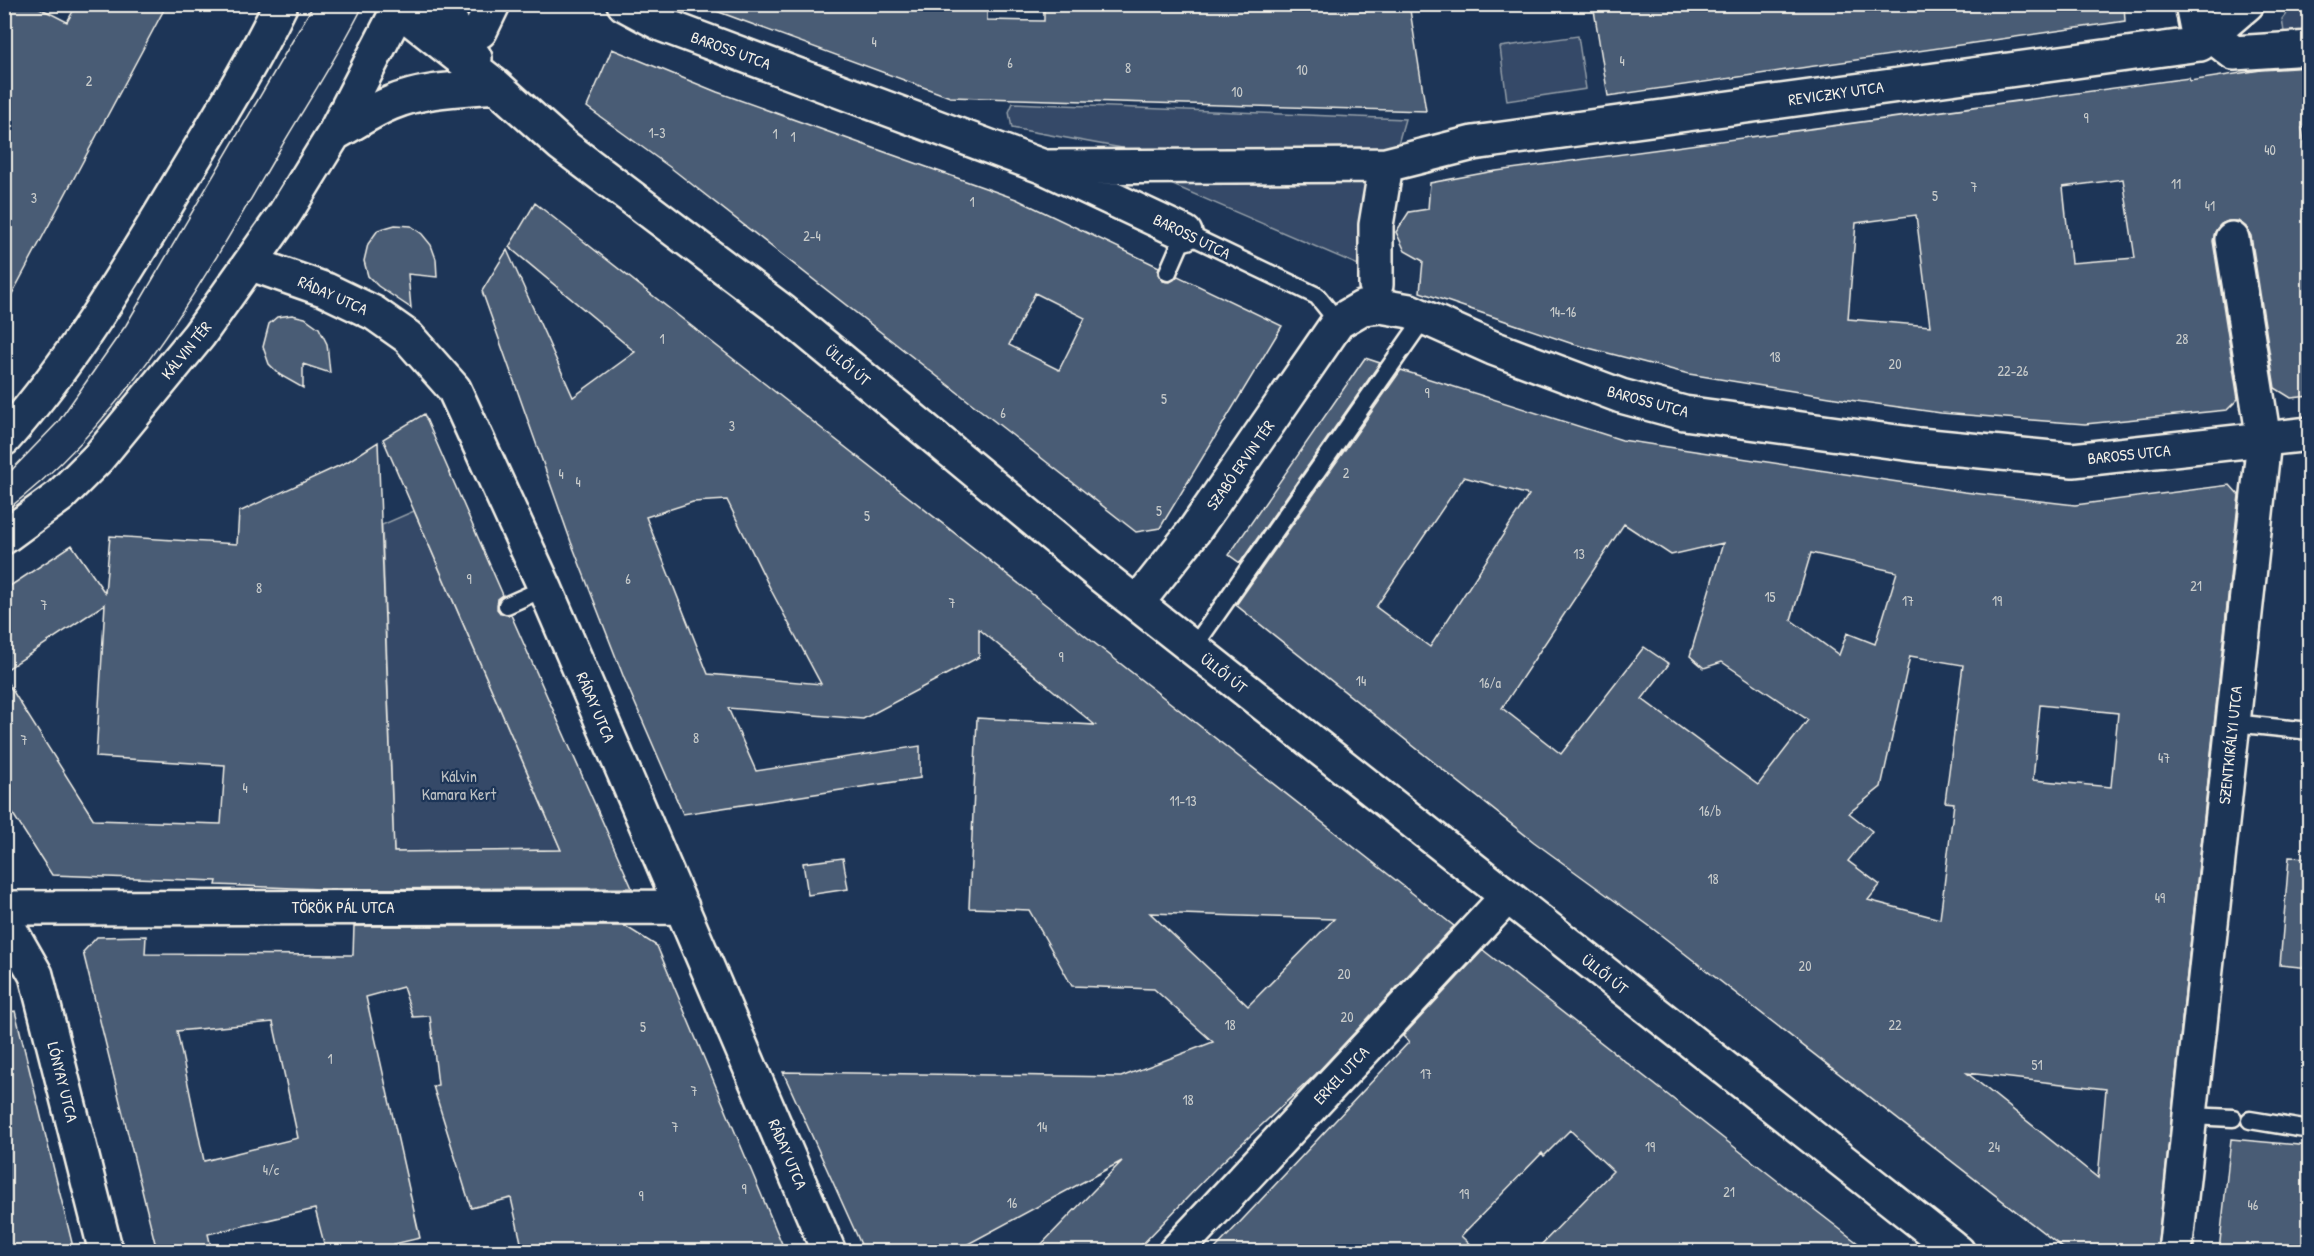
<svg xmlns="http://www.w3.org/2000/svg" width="2314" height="1256" viewBox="0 0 2314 1256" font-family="'Patrick Hand',sans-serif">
<rect width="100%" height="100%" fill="#1d3557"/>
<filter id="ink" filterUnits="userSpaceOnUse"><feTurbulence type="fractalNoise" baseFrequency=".0167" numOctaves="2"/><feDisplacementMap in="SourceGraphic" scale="12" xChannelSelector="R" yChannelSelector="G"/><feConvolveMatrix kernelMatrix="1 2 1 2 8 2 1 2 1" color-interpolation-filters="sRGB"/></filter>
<g filter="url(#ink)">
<path fill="#354a67" stroke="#949ea8" stroke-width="1.5" d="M 2293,5 L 2309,5 L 2309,35 L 2285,38 L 2282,19 Z
M 1578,36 L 1586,89 L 1507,101 L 1500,47 Z
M 1013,103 L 1405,119 L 1363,267 L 1152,176 L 1149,153 L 1012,128 L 1009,112 Z
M 414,511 L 561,850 L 394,852 L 382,525 Z"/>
<path fill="#485b74" stroke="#f4f1e8" stroke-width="1.5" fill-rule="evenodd" d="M 4,4 L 32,4 L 67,22 L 77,4 L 167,4 L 4,309 Z
M 709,4 L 987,4 L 987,20 L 1044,21 L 1044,4 L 1409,4 L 1426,111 L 950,97 L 708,8 Z
M 1593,4 L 2124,4 L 2125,21 L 1608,96 Z
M 612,49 L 717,92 L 1016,199 L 1159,267 L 1158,274 L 1163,281 L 1170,282 L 1178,276 L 1282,326 L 1160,528 L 1136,532 L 671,168 L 587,107 ZM 1035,293 L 1085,318 L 1059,370 L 1009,345 Z
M 2310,67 L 2310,127 L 2302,128 L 2310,182 L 2310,396 L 2291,398 L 2275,388 L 2251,236 L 2246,227 L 2238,221 L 2228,221 L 2221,224 L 2215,232 L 2213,241 L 2238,399 L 2227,410 L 2085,424 L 1941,413 L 1842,399 L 1689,374 L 1573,344 L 1420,292 L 1423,261 L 1405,251 L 1396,232 L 1409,212 L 1428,209 L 1430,183 L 1489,172 L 2189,78 L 2190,81 L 2261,70 ZM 2123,179 L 2135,258 L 2071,263 L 2063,187 ZM 1916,215 L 1930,326 L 1848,319 L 1856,223 Z
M 535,203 L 1454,926 L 1316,1074 L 1215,1169 L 1136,1251 L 1035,1251 L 1122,1161 L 955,1251 L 864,1251 L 783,1072 L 1121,1077 L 1213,1042 L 1154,989 L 1072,986 L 1029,910 L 969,908 L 977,718 L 1095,725 L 979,629 L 979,657 L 863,719 L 728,708 L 756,771 L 920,746 L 920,778 L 683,814 L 624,678 L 571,542 L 482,291 L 507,250 L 573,397 L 635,352 L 509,247 ZM 727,500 L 772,592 L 821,684 L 708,674 L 646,517 L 693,502 ZM 1150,913 L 1334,919 L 1248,1006 Z
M 395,225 L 411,226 L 422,234 L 431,245 L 436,259 L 437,277 L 408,274 L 411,308 L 378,286 L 368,276 L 364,261 L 368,244 L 378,230 Z
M 292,315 L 305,318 L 319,328 L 327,344 L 330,373 L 303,364 L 303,388 L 280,375 L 269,364 L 263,347 L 269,324 L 277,317 Z
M 1365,358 L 1380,363 L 1240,563 L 1229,555 Z
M 1401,370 L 1622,440 L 1964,492 L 2075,505 L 2230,485 L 2239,495 L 2157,1251 L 2067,1251 L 1648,925 L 1534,842 L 1236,605 ZM 1464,477 L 1529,495 L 1430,647 L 1376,607 ZM 1624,524 L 1671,555 L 1723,543 L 1690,656 L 1704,668 L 1722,662 L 1808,720 L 1758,785 L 1642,699 L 1669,664 L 1644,647 L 1561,754 L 1502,708 ZM 1811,553 L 1897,572 L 1875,644 L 1847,633 L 1839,655 L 1791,620 ZM 1910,656 L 1963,665 L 1945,802 L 1954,803 L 1940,919 L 1868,900 L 1880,885 L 1848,861 L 1872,831 L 1849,813 L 1881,787 ZM 2040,705 L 2118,713 L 2111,787 L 2033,780 ZM 1967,1073 L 2106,1089 L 2098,1178 Z
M 424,414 L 503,595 L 498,599 L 497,609 L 501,614 L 511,615 L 632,888 L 321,889 L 216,885 L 217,881 L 52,875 L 4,800 L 4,677 L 94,820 L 221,824 L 225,765 L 96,757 L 105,604 L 4,671 L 4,590 L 72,545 L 105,593 L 110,536 L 237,544 L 239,512 L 347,462 L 378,442 L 394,852 L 561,850 L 383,439 Z
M 2289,857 L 2310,858 L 2310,968 L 2280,965 Z
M 843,858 L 848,889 L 808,895 L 803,863 Z
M 354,926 L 625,926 L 657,946 L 785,1251 L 523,1251 L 511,1198 L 471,1208 L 433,1086 L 438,1085 L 430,1016 L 413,1017 L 403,987 L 366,997 L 420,1238 L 394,1244 L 395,1251 L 326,1251 L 315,1209 L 208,1234 L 212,1251 L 157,1251 L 83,952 L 97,937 L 146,936 L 145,954 L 353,955 ZM 273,1022 L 298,1138 L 204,1161 L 177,1031 Z
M 1483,950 L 1779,1182 L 1868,1251 L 1535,1251 L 1613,1171 L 1570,1130 L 1544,1156 L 1542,1153 L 1461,1236 L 1477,1251 L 1213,1251 L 1409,1042 L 1403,1036 Z
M 15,1011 L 56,1178 L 74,1251 L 4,1251 L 4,1013 Z
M 2231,1139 L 2310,1146 L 2310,1251 L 2219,1251 Z"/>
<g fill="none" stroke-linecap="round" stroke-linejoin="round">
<g stroke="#f4f1e8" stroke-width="21">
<path id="lane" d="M 1168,272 L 1185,233 L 1317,296 L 1338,322
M 507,605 L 545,588
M 1193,648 L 1424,318
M 2233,723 L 2310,731
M 2190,1116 L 2233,1118
M 2250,1120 L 2310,1130"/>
</g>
<g stroke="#f4f1e8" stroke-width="38">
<path id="street" d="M 624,4 L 663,25 L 1044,167 L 1185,233
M 2192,4 L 2200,44
M 480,31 L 493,4
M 2211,35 L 2234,53 L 2310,48
M 1044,167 L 1386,165 L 1473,143 L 2200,44 L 2247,4
M 252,264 L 326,290 L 374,313 L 408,337 L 454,389 L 545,588 L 829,1252
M 1376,285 L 1376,225 L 1386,165
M 4,908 L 682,907
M 4,919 L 36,975 L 106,1252
M 1175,1252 L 1507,897
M 2175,1252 L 2264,440 L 2232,239"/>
</g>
<g stroke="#f4f1e8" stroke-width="38">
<path id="secondary" d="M 392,4 L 496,86 L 561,144 L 782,311 L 1103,577 L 1958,1252
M 443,4 L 454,28 L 475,58
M 334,134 C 353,124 371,111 391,103 C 424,89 461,89 496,86
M 4,439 C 72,362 125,274 177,187 C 213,127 250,68 281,4
M 4,537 L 60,496 L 98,458 L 199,335 L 284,215 L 334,134 L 401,4
M 1137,603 L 1194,531 L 1338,322 L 1362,308 L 1380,306 L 1410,311 L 1493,348 L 1621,396 L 1684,413 L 1919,445 L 2073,460 L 2310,434"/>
</g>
<use href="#lane" stroke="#1d3557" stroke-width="16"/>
<use href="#street" stroke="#1d3557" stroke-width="33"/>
<use href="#secondary" stroke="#1d3557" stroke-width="33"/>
<path stroke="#f4f1e8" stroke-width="1.5" d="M 4,478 L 58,422 L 126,325 L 314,4
M 4,512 C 124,422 199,288 273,161 C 303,109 337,59 364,4"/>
</g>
</g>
<g text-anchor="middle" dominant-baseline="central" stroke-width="4.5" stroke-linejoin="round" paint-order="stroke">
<g font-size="14" fill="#c9cccb">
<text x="874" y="41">4</text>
<text x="1622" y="60">4</text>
<text x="1010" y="62">6</text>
<text x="1128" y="67">8</text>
<text x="1302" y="69">10</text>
<text x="89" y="80">2</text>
<text x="1237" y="91">10</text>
<text x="2086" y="117">9</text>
<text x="657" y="132">1-3</text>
<text x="775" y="133">1</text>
<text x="793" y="136">1</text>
<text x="2270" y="149">40</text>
<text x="2176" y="183">11</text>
<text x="1974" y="186">7</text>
<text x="1935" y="195">5</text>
<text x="34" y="197">3</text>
<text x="972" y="201">1</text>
<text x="2210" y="205">41</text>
<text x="812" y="235">2-4</text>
<text x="1563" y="311">14-16</text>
<text x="662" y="338">1</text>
<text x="2182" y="338">28</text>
<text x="1775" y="356">18</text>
<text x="1895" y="363">20</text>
<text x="2013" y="370">22-26</text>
<text x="1427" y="392">9</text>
<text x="1164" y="398">5</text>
<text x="1003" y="412">6</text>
<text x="732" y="425">3</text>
<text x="1346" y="472">2</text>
<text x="561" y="473">4</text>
<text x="578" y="481">4</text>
<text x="1159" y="510">5</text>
<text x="867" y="515">5</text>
<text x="1579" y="553">13</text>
<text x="469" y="578">9</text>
<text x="628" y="578">6</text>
<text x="2196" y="585">21</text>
<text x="259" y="587">8</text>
<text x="1770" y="596">15</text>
<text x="1908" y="600">17</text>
<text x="1997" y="600">19</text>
<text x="952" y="602">7</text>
<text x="44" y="604">7</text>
<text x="1061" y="656">9</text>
<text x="1361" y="680">14</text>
<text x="1490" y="682">16/a</text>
<text x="696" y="737">8</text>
<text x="24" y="739">7</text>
<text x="2164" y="757">47</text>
<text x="245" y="787">4</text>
<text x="1183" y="800">11-13</text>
<text x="1710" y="810">16/b</text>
<text x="1713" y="878">18</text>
<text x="2160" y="897">49</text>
<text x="1805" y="965">20</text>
<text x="1344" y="973">20</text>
<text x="1347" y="1016">20</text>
<text x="1230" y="1024">18</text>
<text x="1895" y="1024">22</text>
<text x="643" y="1026">5</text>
<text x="330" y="1058">1</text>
<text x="2037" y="1064">51</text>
<text x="1426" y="1073">17</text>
<text x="694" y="1090">7</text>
<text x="1188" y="1099">18</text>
<text x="675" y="1126">7</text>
<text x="1042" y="1126">14</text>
<text x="1650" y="1146">19</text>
<text x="1994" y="1146">24</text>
<text x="271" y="1169">4/c</text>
<text x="744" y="1188">9</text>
<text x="1729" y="1191">21</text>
<text x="1464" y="1193">19</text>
<text x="641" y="1195">9</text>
<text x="1012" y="1202">16</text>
<text x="2253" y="1204">46</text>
</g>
<g font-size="16" fill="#f4f1e8" stroke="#1d3557">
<text transform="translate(731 50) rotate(20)">BAROSS UTCA</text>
<text transform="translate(1836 93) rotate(-8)">REVICZKY UTCA</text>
<text transform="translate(1192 236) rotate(26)">BAROSS UTCA</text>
<text transform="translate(333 295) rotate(24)">RÁDAY UTCA</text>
<text transform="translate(186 350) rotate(-51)">KÁLVIN TÉR</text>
<text transform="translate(848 365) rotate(40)">ÜLLŐI ÚT</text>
<text transform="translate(1648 401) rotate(15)">BAROSS UTCA</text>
<text transform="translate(2129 454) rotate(-6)">BAROSS UTCA</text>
<text transform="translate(1240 465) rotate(-55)">SZABÓ ERVIN TÉR</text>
<text transform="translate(1224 673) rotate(38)">ÜLLŐI ÚT</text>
<text transform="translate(596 707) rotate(67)">RÁDAY UTCA</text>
<text transform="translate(2230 745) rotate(-84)">SZENTKIRÁLYI UTCA</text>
<text x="343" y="907">TÖRÖK PÁL UTCA</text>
<text transform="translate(1605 974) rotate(38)">ÜLLŐI ÚT</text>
<text transform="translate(1341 1075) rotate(-47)">ERKEL UTCA</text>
<text transform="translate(63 1082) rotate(76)">LÓNYAY UTCA</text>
<text transform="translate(788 1154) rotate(67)">RÁDAY UTCA</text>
</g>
<g font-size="16" fill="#bbbfc1" stroke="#1d3557">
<text x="459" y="776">Kálvin<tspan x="459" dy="18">Kamara Kert</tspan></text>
</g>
</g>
<rect width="2314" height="1256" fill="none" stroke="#1d3557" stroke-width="24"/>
<rect x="12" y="12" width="2290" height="1232" fill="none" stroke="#f4f1e8" stroke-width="2" filter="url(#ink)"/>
</svg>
